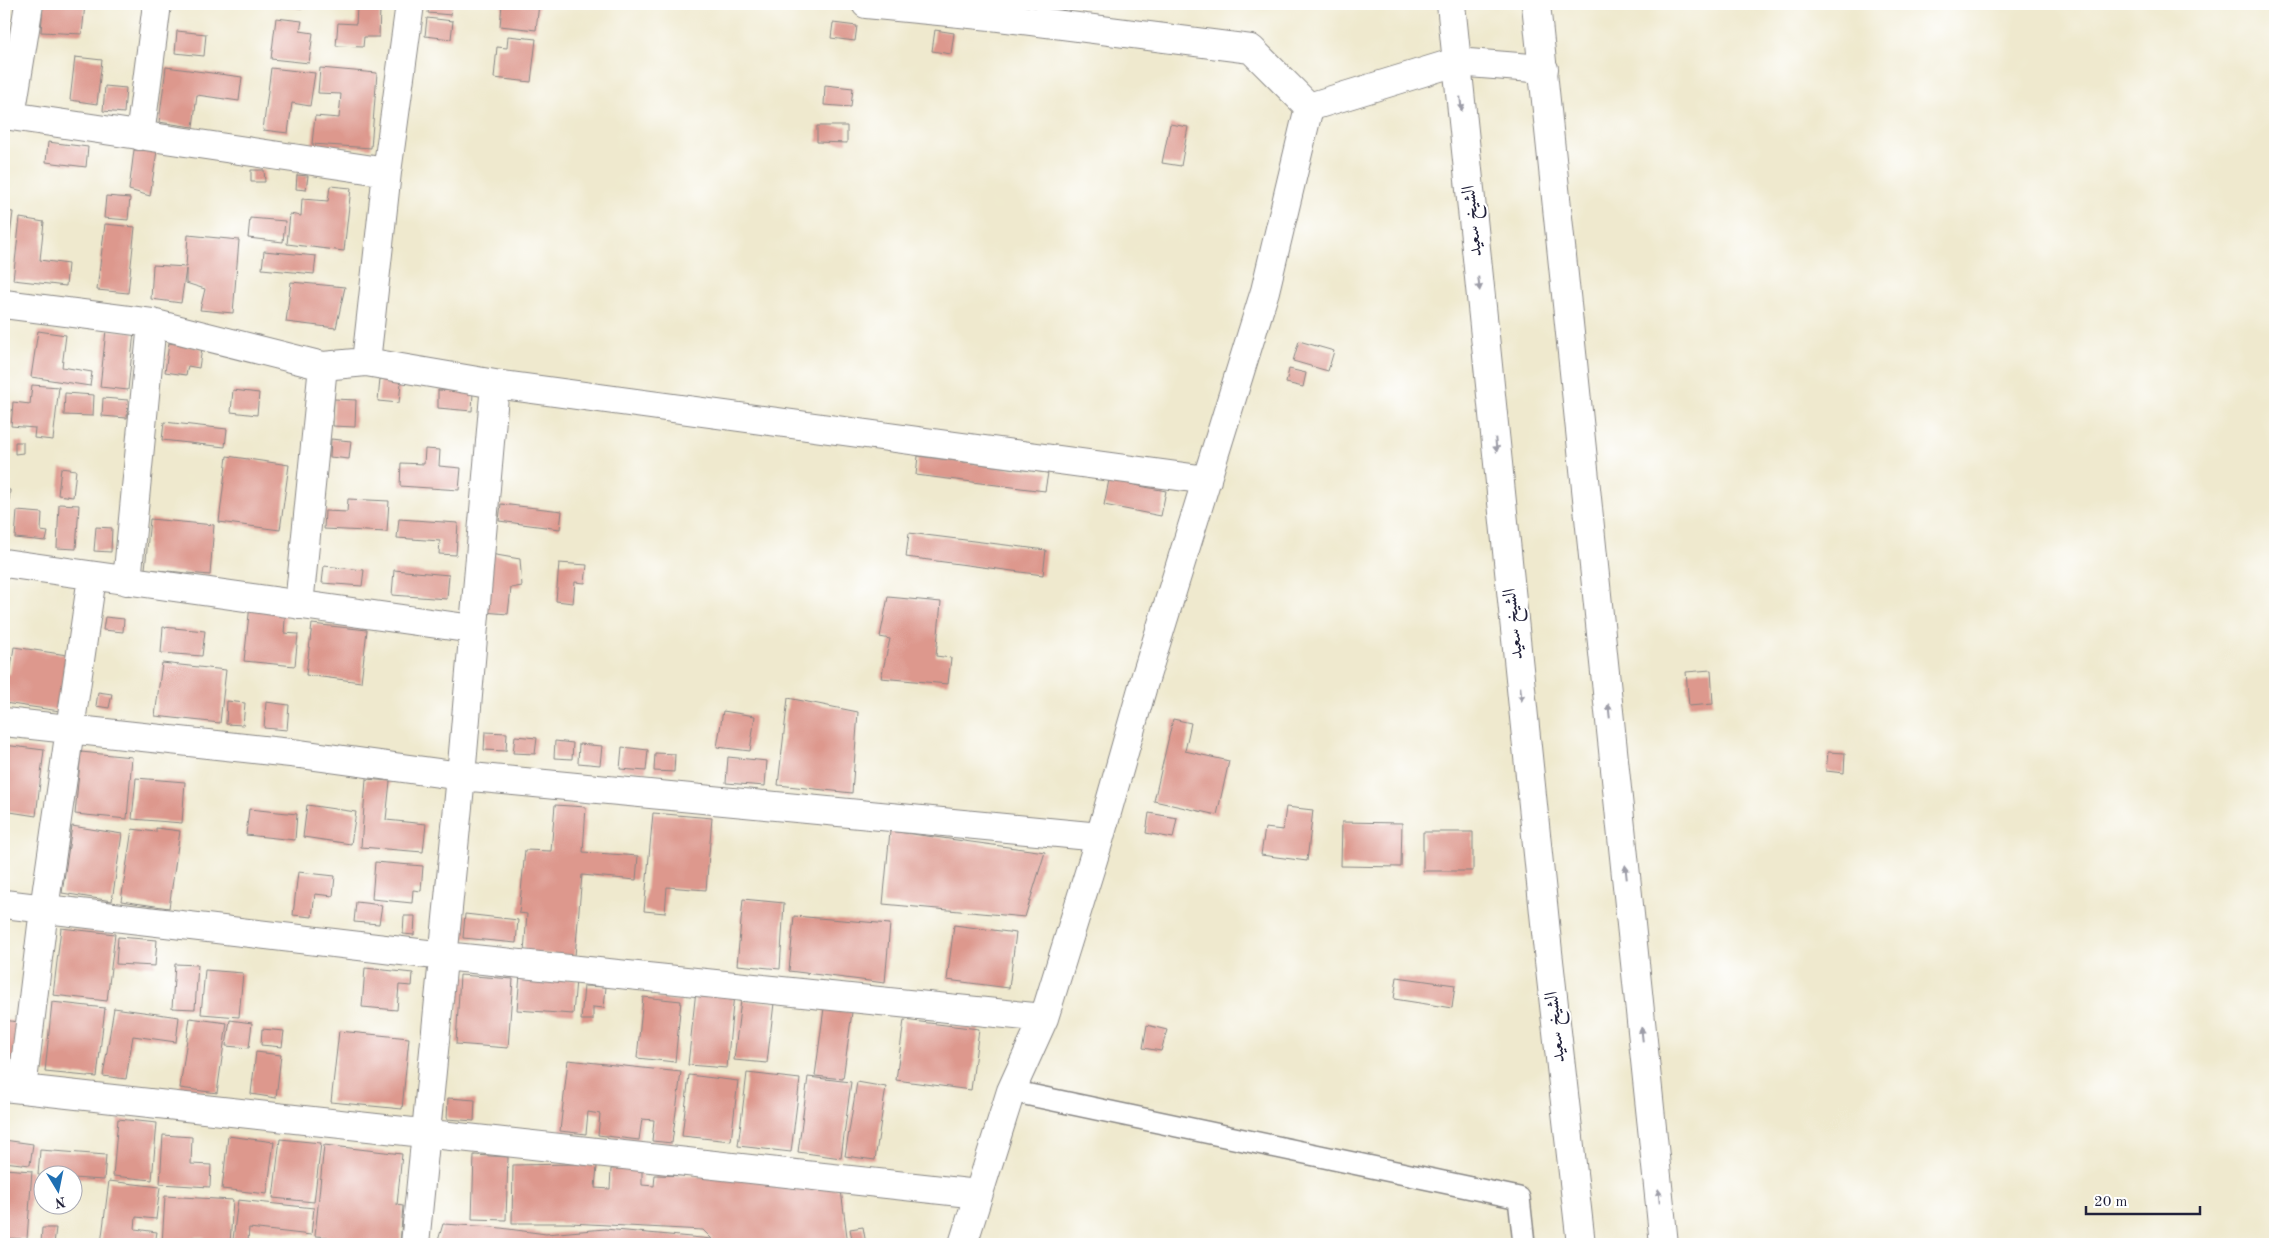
<svg xmlns="http://www.w3.org/2000/svg" width="2279" height="1248" viewBox="0 0 2279 1248" font-family="'Old Standard TT',Amiri,serif">
<rect width="100%" height="100%" fill="#fff"/>
<filter id="ink" filterUnits="userSpaceOnUse"><feTurbulence type="fractalNoise" baseFrequency=".02" numOctaves="2"/><feDisplacementMap in="SourceGraphic" scale="10" xChannelSelector="R" yChannelSelector="G"/><feConvolveMatrix kernelMatrix="1 2 1 2 8 2 1 2 1" color-interpolation-filters="sRGB"/></filter>
<filter id="wash" filterUnits="userSpaceOnUse"><feTurbulence type="fractalNoise" baseFrequency=".0096" numOctaves="4" result="noise"/><feDisplacementMap in="SourceGraphic" scale="20" xChannelSelector="R" yChannelSelector="G"/><feGaussianBlur stdDeviation="1.12" result="paint"/><feColorMatrix in="noise" values="0 0 0 0 0 0 0 0 0 0 0 0 0 0 0 0 0 1.4 0 .05"/><feComposite in="paint" operator="in"/></filter>
<g filter="url(#wash)">
<rect width="100%" height="100%" fill="#efe9ce"/>
<g id="blocks">
<path fill="#dd988d" d="M 43,4 L 85,4 L 82,34 L 41,32 Z
M 274,4 L 302,4 L 302,8 L 274,6 Z
M 429,4 L 452,4 L 451,15 L 428,13 Z
M 502,4 L 539,4 L 536,30 L 500,26 Z
M 357,7 L 380,9 L 379,37 L 364,37 L 363,47 L 336,46 L 338,23 L 356,24 Z
M 276,18 L 302,21 L 300,31 L 313,33 L 309,63 L 271,59 Z
M 427,18 L 453,21 L 451,39 L 425,36 Z
M 833,23 L 857,26 L 855,41 L 831,38 Z
M 935,30 L 954,33 L 951,54 L 932,51 Z
M 177,31 L 206,34 L 204,56 L 175,53 Z
M 508,36 L 536,39 L 531,82 L 494,78 L 497,47 L 507,48 Z
M 75,57 L 102,60 L 97,104 L 70,100 Z
M 166,67 L 242,77 L 239,101 L 197,95 L 193,127 L 159,122 Z
M 271,68 L 315,73 L 310,106 L 292,103 L 288,133 L 263,130 Z
M 320,68 L 377,73 L 371,148 L 312,144 L 315,116 L 339,118 L 341,94 L 318,93 Z
M 825,85 L 853,88 L 851,107 L 824,105 Z
M 105,86 L 126,88 L 124,113 L 103,111 Z
M 1170,124 L 1188,127 L 1181,166 L 1162,163 Z
M 817,126 L 847,126 L 847,143 L 817,142 Z
M 48,142 L 88,147 L 86,167 L 46,162 Z
M 134,150 L 157,151 L 150,196 L 129,190 Z
M 251,170 L 264,170 L 265,182 L 251,182 Z
M 297,175 L 308,176 L 306,190 L 296,189 Z
M 330,186 L 351,188 L 344,251 L 287,244 L 290,214 L 301,216 L 302,199 L 328,201 Z
M 106,196 L 130,198 L 128,220 L 104,218 Z
M 4,211 L 13,212 L 6,269 L 4,269 Z
M 20,218 L 44,222 L 40,260 L 68,264 L 66,286 L 13,280 Z
M 250,218 L 285,221 L 283,242 L 248,238 Z
M 105,224 L 135,227 L 128,293 L 97,290 Z
M 188,235 L 239,240 L 233,313 L 200,310 L 205,289 L 186,283 L 186,269 L 181,303 L 151,299 L 153,265 L 186,267 Z
M 264,251 L 316,256 L 314,274 L 262,269 Z
M 291,282 L 345,287 L 336,328 L 286,322 Z
M 106,330 L 134,332 L 128,390 L 100,387 Z
M 38,331 L 66,335 L 62,367 L 92,372 L 90,386 L 31,377 Z
M 1299,341 L 1334,351 L 1328,371 L 1293,361 Z
M 169,343 L 202,348 L 199,368 L 188,366 L 186,375 L 165,372 Z
M 1289,369 L 1306,373 L 1303,387 L 1286,383 Z
M 380,379 L 401,382 L 399,403 L 378,401 Z
M 32,385 L 59,387 L 53,440 L 34,438 L 35,428 L 11,426 L 13,402 L 30,404 Z
M 233,390 L 259,393 L 257,415 L 231,412 Z
M 438,390 L 473,392 L 472,411 L 438,408 Z
M 65,393 L 94,395 L 93,416 L 64,415 Z
M 103,398 L 128,400 L 127,418 L 102,416 Z
M 334,399 L 356,400 L 355,427 L 333,426 Z
M 164,422 L 227,429 L 225,447 L 162,440 Z
M 331,439 L 351,441 L 349,459 L 330,457 Z
M 15,442 L 23,442 L 23,453 L 15,454 Z
M 425,449 L 440,450 L 439,466 L 461,468 L 459,490 L 400,486 L 401,463 L 424,464 Z
M 227,456 L 289,465 L 280,530 L 219,522 Z
M 918,456 L 1048,473 L 1045,491 L 916,475 Z
M 61,468 L 76,470 L 73,497 L 58,495 Z
M 1109,480 L 1166,491 L 1161,516 L 1104,505 Z
M 4,489 L 10,490 L 8,515 L 4,514 Z
M 348,499 L 389,501 L 387,532 L 324,529 L 325,511 L 347,512 Z
M 59,504 L 79,505 L 76,549 L 57,548 Z
M 501,504 L 562,511 L 560,529 L 499,521 Z
M 17,511 L 42,513 L 41,531 L 48,532 L 46,541 L 15,538 Z
M 150,519 L 214,525 L 210,575 L 145,569 Z
M 399,519 L 458,523 L 456,555 L 439,554 L 440,541 L 397,538 Z
M 96,527 L 112,528 L 111,552 L 94,551 Z
M 909,533 L 1046,550 L 1043,575 L 906,557 Z
M 490,554 L 520,559 L 522,586 L 511,588 L 508,614 L 484,612 Z
M 559,563 L 587,565 L 585,583 L 575,582 L 573,603 L 556,601 Z
M 324,566 L 364,570 L 362,586 L 322,583 Z
M 394,570 L 449,575 L 447,599 L 392,595 Z
M 888,597 L 941,602 L 936,656 L 951,658 L 948,684 L 881,678 L 890,639 L 880,637 Z
M 250,605 L 286,608 L 284,633 L 298,634 L 295,666 L 244,661 Z
M 105,617 L 124,619 L 123,632 L 103,630 Z
M 312,624 L 367,630 L 361,682 L 306,675 Z
M 163,627 L 205,631 L 202,656 L 161,653 Z
M 14,647 L 67,655 L 60,711 L 4,703 L 4,673 L 10,674 Z
M 162,663 L 226,670 L 220,723 L 155,716 Z
M 1711,670 L 1713,704 L 1689,706 L 1686,672 Z
M 98,692 L 112,694 L 109,708 L 96,706 Z
M 788,698 L 858,712 L 852,793 L 778,785 Z
M 227,701 L 245,703 L 243,725 L 226,724 Z
M 266,702 L 289,705 L 287,730 L 264,728 Z
M 723,711 L 755,716 L 750,751 L 717,747 Z
M 1173,719 L 1191,723 L 1185,751 L 1229,761 L 1217,815 L 1154,801 Z
M 485,732 L 507,733 L 506,751 L 484,750 Z
M 515,736 L 537,738 L 535,754 L 513,753 Z
M 555,741 L 573,743 L 572,759 L 554,758 Z
M 579,744 L 602,746 L 600,765 L 578,763 Z
M 4,745 L 44,750 L 36,816 L 4,811 Z
M 622,747 L 648,750 L 646,771 L 620,769 Z
M 81,752 L 132,757 L 127,819 L 75,814 Z
M 1828,752 L 1845,753 L 1844,773 L 1826,771 Z
M 655,753 L 675,754 L 674,772 L 654,771 Z
M 728,757 L 767,761 L 765,786 L 726,783 Z
M 136,778 L 185,782 L 182,823 L 132,819 Z
M 366,779 L 390,781 L 386,820 L 426,824 L 423,852 L 361,847 Z
M 307,805 L 356,812 L 351,844 L 303,837 Z
M 555,805 L 586,807 L 583,852 L 638,856 L 636,880 L 582,875 L 575,956 L 524,952 L 527,914 L 519,913 L 525,850 L 551,851 Z
M 1286,807 L 1313,810 L 1307,861 L 1261,855 L 1265,828 L 1283,830 Z
M 249,809 L 297,814 L 295,840 L 246,835 Z
M 653,813 L 712,818 L 706,890 L 667,887 L 665,913 L 644,911 Z
M 1149,813 L 1177,818 L 1173,838 L 1146,833 Z
M 1342,822 L 1402,823 L 1401,867 L 1341,866 Z
M 72,826 L 122,834 L 112,901 L 62,893 Z
M 156,828 L 180,831 L 169,908 L 121,901 L 132,829 L 156,832 Z
M 890,831 L 1045,852 L 1025,917 L 883,904 Z
M 1423,832 L 1473,832 L 1473,871 L 1423,871 Z
M 375,862 L 423,866 L 421,891 L 413,890 L 412,903 L 372,899 Z
M 298,872 L 335,876 L 333,896 L 315,894 L 312,917 L 293,915 Z
M 743,899 L 784,903 L 780,969 L 737,965 Z
M 356,902 L 382,905 L 379,924 L 354,922 Z
M 465,914 L 518,920 L 516,943 L 463,938 Z
M 404,916 L 415,916 L 414,935 L 403,934 Z
M 794,916 L 890,924 L 885,983 L 789,971 Z
M 954,925 L 1016,933 L 1009,988 L 947,980 Z
M 61,928 L 115,934 L 107,1001 L 53,995 Z
M 118,937 L 157,940 L 155,966 L 116,964 Z
M 175,964 L 198,965 L 195,1009 L 172,1008 Z
M 365,968 L 413,973 L 412,986 L 399,985 L 397,1010 L 362,1007 Z
M 205,970 L 243,973 L 239,1017 L 201,1014 Z
M 460,975 L 513,979 L 508,1048 L 456,1044 Z
M 520,975 L 576,980 L 573,1014 L 517,1010 Z
M 1397,977 L 1455,985 L 1452,1008 L 1394,999 Z
M 584,986 L 606,987 L 604,1008 L 593,1007 L 593,1020 L 581,1020 Z
M 696,990 L 734,994 L 727,1068 L 688,1065 Z
M 643,997 L 681,1001 L 675,1062 L 637,1058 Z
M 741,1000 L 774,1003 L 767,1063 L 734,1060 Z
M 52,1002 L 105,1008 L 97,1077 L 45,1072 Z
M 114,1008 L 179,1017 L 176,1042 L 133,1036 L 126,1079 L 103,1076 Z
M 824,1008 L 852,1012 L 843,1079 L 815,1076 Z
M 190,1018 L 227,1023 L 217,1093 L 180,1088 Z
M 4,1020 L 18,1022 L 12,1079 L 4,1078 Z
M 230,1020 L 252,1023 L 249,1048 L 226,1046 Z
M 904,1020 L 979,1029 L 971,1090 L 896,1080 Z
M 1147,1025 L 1167,1030 L 1161,1051 L 1143,1048 Z
M 262,1029 L 284,1031 L 282,1047 L 261,1045 Z
M 339,1031 L 409,1038 L 402,1109 L 331,1102 Z
M 256,1052 L 281,1055 L 276,1098 L 251,1094 Z
M 568,1060 L 681,1072 L 672,1143 L 652,1141 L 654,1120 L 642,1119 L 639,1140 L 598,1135 L 600,1114 L 588,1112 L 586,1134 L 560,1131 Z
M 747,1073 L 800,1079 L 791,1152 L 738,1146 Z
M 689,1075 L 738,1081 L 731,1141 L 682,1136 Z
M 808,1077 L 851,1082 L 841,1158 L 798,1152 Z
M 857,1082 L 886,1087 L 875,1160 L 845,1156 Z
M 448,1098 L 475,1100 L 474,1121 L 447,1119 Z
M 118,1119 L 157,1123 L 152,1180 L 113,1176 Z
M 163,1135 L 192,1137 L 191,1164 L 211,1165 L 210,1187 L 160,1184 Z
M 228,1136 L 274,1142 L 267,1194 L 222,1189 Z
M 280,1139 L 321,1143 L 314,1202 L 273,1198 Z
M 4,1140 L 33,1144 L 30,1165 L 4,1162 Z
M 324,1145 L 402,1154 L 397,1205 L 403,1206 L 400,1244 L 328,1244 L 328,1237 L 315,1236 Z
M 40,1150 L 106,1155 L 104,1180 L 72,1178 L 72,1176 L 38,1175 Z
M 474,1155 L 508,1157 L 506,1220 L 472,1219 Z
M 575,1164 L 597,1166 L 595,1188 L 610,1189 L 611,1169 L 621,1169 L 642,1170 L 642,1185 L 654,1186 L 655,1175 L 794,1179 L 841,1190 L 848,1244 L 437,1244 L 443,1224 L 493,1227 L 546,1234 L 605,1229 L 712,1239 L 703,1230 L 570,1223 L 512,1223 L 513,1165 Z
M 4,1169 L 32,1171 L 27,1239 L 4,1238 Z
M 109,1181 L 160,1187 L 156,1219 L 136,1217 L 135,1229 L 157,1232 L 155,1244 L 101,1244 Z
M 165,1196 L 233,1200 L 230,1244 L 204,1244 L 204,1237 L 192,1237 L 192,1244 L 162,1244 Z
M 238,1200 L 314,1208 L 311,1235 L 249,1228 L 248,1241 L 233,1239 Z
M 863,1227 L 866,1244 L 853,1244 L 850,1229 Z
M 42,1228 L 56,1228 L 54,1244 L 41,1244 Z"/>
</g>
</g>
<g filter="url(#ink)">
<use href="#blocks" fill-opacity="0" stroke="#888684" stroke-width="1"/>
<g fill="none" stroke-linecap="round" stroke-linejoin="round">
<g stroke="#888684" stroke-width="24">
<path id="lane" d="M 1011,1091 L 1519,1198 L 1524,1244"/>
</g>
<g stroke="#888684" stroke-width="30">
<path id="street" d="M 866,4 L 991,16 L 1251,49 L 1309,107 L 1456,62 L 1544,69
M 4,115 L 387,172
M 11,116 L 29,4
M 140,136 L 157,4
M 4,304 L 152,323 L 323,366 L 366,362 L 495,384 L 461,776 L 415,1244
M 366,362 L 387,172 L 410,4
M 495,384 L 1207,480
M 4,563 L 473,629
M 127,581 L 152,323
M 299,605 L 323,366
M 4,722 L 300,754 L 461,776 L 1100,837
M 4,904 L 444,956 L 1044,1018
M 4,1087 L 978,1194
M 22,1089 L 44,909 L 92,577
M 963,1244 L 1011,1091 L 1044,1018 L 1100,837 L 1144,682 L 1265,291 L 1309,107"/>
</g>
<g stroke="#888684" stroke-width="30">
<path id="secondary" d="M 1451,4 L 1548,952 L 1581,1244
M 1536,4 L 1664,1244"/>
</g>
<use href="#lane" stroke="#fff" stroke-width="21"/>
<use href="#street" stroke="#fff" stroke-width="28"/>
<use href="#secondary" stroke="#fff" stroke-width="28"/>
</g>
<defs><path id="oneway-solid" d="M-6-.8H1V-3.2L6.5 0L1 3.2V.8H-6Z" transform="scale(1.25)"/></defs>
<g fill="#9c9ca7">
<use href="#oneway-solid" transform="translate(1461 104) rotate(84)"/>
<use href="#oneway-solid" transform="translate(1479 284) rotate(84)"/>
<use href="#oneway-solid" transform="translate(1496 445) rotate(84)"/>
<use href="#oneway-solid" transform="translate(1521 694) rotate(84)"/>
<use href="#oneway-solid" transform="translate(1609 711) rotate(-96)"/>
<use href="#oneway-solid" transform="translate(1626 872) rotate(-96)"/>
<use href="#oneway-solid" transform="translate(1642 1034) rotate(-96)"/>
<use href="#oneway-solid" transform="translate(1659 1196) rotate(-96)"/>
</g>
</g>
<g text-anchor="middle" dominant-baseline="central" stroke-width="4" stroke-linejoin="round" paint-order="stroke">
<g font-size="19" fill="#22223b" stroke="#fff">
<text transform="translate(1473 221) rotate(-96)">الشيخ سعيد</text>
<text transform="translate(1514 624) rotate(-96)">الشيخ سعيد</text>
<text transform="translate(1556 1027) rotate(-96)">الشيخ سعيد</text>
</g>
</g>
<rect width="2279" height="1248" fill="none" stroke="#fff" stroke-width="20"/>
<g transform="translate(58 1190) rotate(170)"><circle r="24" fill="#ffffff" stroke="#a7a7b1"/>
<path d="M0-4L9 19L0 12L-9 19Z" fill="#1f6fb2"/>
<text y="-8" font-size="14" font-weight="bold" text-anchor="middle" fill="#22223b">N</text>
</g>
<path d="M2086 1206v8h114v-8" fill="none" stroke="#22223b" stroke-width="2.5"/>
<text x="2094" y="1206" font-size="15" fill="#22223b" stroke="#ffffff" stroke-width="4" paint-order="stroke">20 m</text>
</svg>
